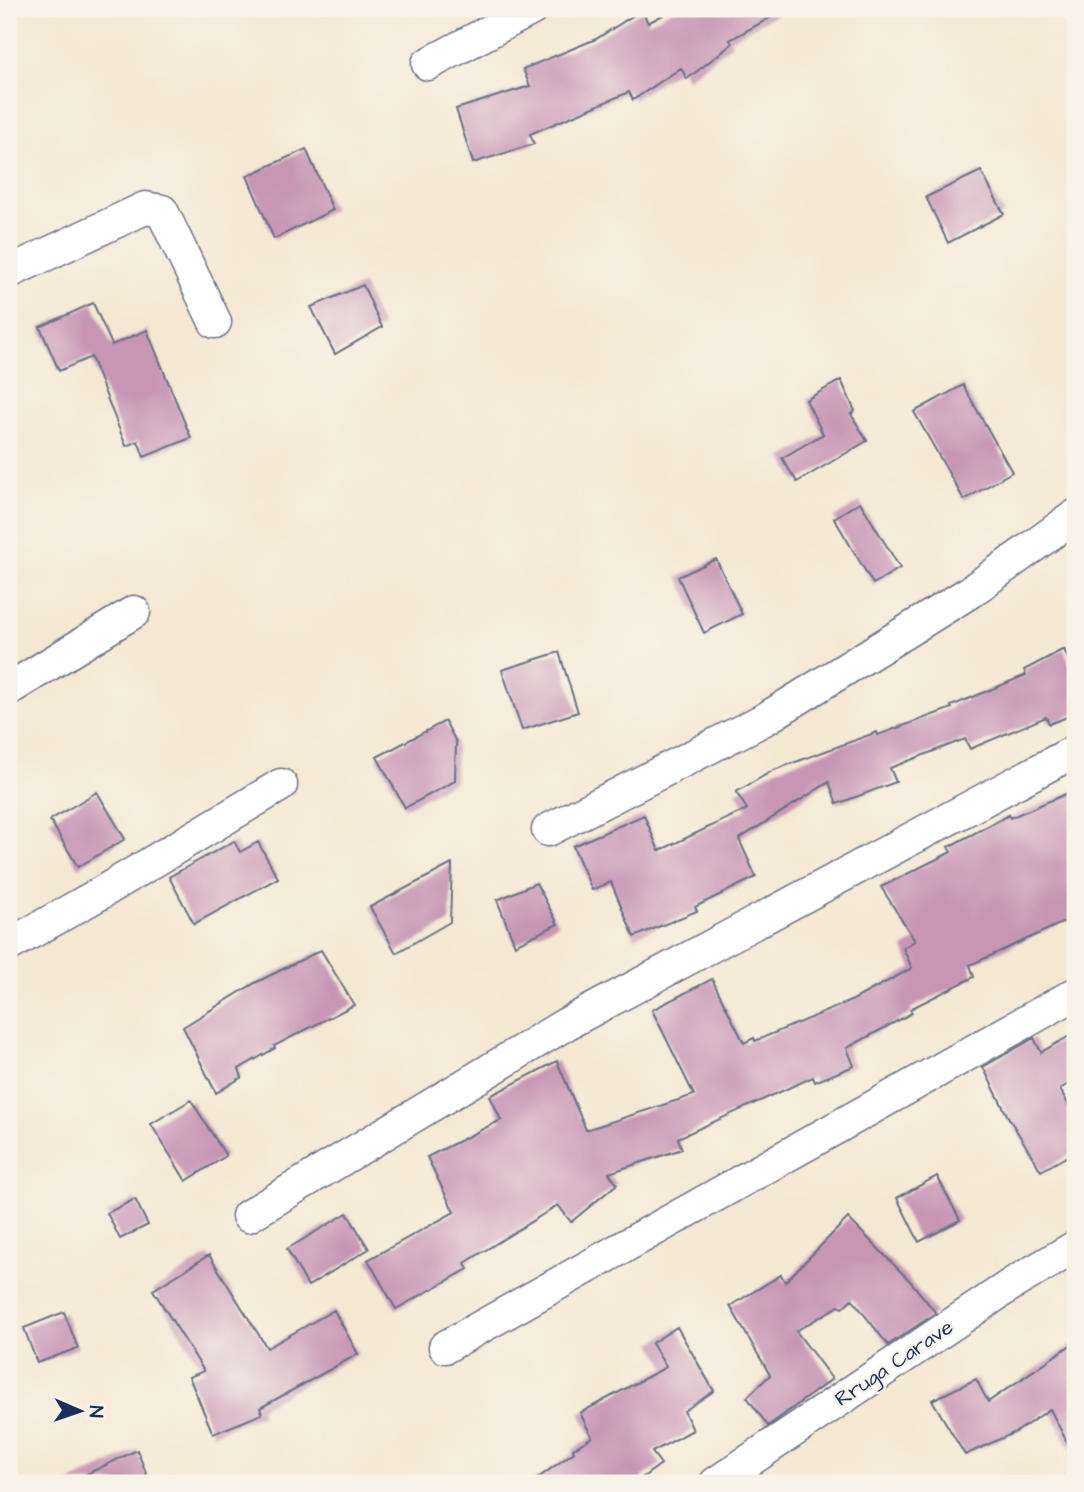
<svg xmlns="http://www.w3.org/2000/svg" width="1084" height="1492" viewBox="0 0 1084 1492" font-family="'Architects Daughter',sans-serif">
<rect width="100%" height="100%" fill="#f7f3e8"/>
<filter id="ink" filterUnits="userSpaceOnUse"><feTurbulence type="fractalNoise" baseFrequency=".0143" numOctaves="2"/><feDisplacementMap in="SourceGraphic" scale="14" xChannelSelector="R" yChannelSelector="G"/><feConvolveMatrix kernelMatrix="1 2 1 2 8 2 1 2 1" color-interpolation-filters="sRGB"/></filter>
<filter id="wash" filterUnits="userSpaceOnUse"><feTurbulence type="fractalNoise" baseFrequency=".00686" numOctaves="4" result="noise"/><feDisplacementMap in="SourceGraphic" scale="28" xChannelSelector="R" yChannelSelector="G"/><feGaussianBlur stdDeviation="1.57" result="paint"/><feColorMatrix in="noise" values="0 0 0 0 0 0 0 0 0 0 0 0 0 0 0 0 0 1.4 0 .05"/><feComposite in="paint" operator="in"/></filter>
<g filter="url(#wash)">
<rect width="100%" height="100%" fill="#f5e8d3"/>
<g id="blocks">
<path fill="#c796b5" d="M 674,9 L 786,9 L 730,40 L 732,44 L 687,79 L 681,68 L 633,100 L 629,92 L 530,134 L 534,144 L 473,163 L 456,109 L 530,86 L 523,69 L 596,39 L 642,10 L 648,23 Z
M 306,149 L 333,210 L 274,239 L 247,176 Z
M 981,171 L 1004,214 L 948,243 L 926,197 Z
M 363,285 L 382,327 L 335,354 L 311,307 Z
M 93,303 L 112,345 L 147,330 L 191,438 L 144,457 L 138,441 L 126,446 L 91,357 L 59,371 L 40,327 Z
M 841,380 L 855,411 L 851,414 L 867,441 L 797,482 L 782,458 L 823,434 L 806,400 Z
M 963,385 L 1012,472 L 964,500 L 914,412 Z
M 860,502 L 900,568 L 873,584 L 834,518 Z
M 716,559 L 742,614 L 704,633 L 678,577 Z
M 1064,649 L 1075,676 L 1075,714 L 1049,724 L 1046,717 L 970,749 L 965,739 L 890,768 L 896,782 L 837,804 L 829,782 L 739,839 L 756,877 L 695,907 L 697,911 L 634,937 L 611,882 L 592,890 L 573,846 L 644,815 L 659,851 L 747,809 L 736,792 L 774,770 L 877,732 L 878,735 L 952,708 L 951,706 L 1026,675 L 1024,670 Z
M 559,652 L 578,712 L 522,730 L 502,670 Z
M 445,721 L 456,742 L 455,781 L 405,808 L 377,757 Z
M 1075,790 L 1075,917 L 970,965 L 974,977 L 910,1009 L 912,1013 L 847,1048 L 854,1066 L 815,1082 L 813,1077 L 678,1138 L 682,1149 L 609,1173 L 617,1184 L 571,1222 L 558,1205 L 465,1263 L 468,1269 L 396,1309 L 368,1260 L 454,1212 L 427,1157 L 501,1120 L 490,1096 L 557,1061 L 586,1130 L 694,1095 L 652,1010 L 712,979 L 744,1043 L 754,1038 L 755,1041 L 853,1000 L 912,968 L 903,948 L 915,941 L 881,887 L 951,852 L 948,847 L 1009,815 L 1010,818 Z
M 97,792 L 125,839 L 78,867 L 50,820 Z
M 234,841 L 240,852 L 258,842 L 278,878 L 194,924 L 169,877 Z
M 452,864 L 450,922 L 396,953 L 370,907 Z
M 536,883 L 558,924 L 515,945 L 497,900 Z
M 321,950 L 354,1005 L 274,1046 L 275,1048 L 239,1069 L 242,1077 L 216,1093 L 183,1027 L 255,983 Z
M 1075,1033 L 1075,1080 L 1060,1089 L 1075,1117 L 1075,1152 L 1041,1171 L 1007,1115 L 983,1067 L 1034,1038 L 1041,1052 Z
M 191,1100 L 226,1156 L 186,1181 L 151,1124 Z
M 937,1176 L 960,1220 L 919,1242 L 897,1198 Z
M 135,1199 L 148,1225 L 120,1239 L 107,1213 Z
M 347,1213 L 369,1249 L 308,1286 L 287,1249 Z
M 848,1218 L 911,1282 L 936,1313 L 888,1345 L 852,1299 L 842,1308 L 839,1306 L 796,1331 L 832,1379 L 768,1426 L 747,1397 L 770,1375 L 730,1306 L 781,1275 L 785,1282 Z
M 209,1255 L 267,1348 L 334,1310 L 358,1354 L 260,1408 L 262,1414 L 213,1434 L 189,1377 L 204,1371 L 153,1290 Z
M 64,1312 L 78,1348 L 37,1363 L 24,1328 Z
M 677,1327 L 714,1391 L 684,1411 L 693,1430 L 652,1452 L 661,1464 L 635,1483 L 531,1483 L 574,1452 L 573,1449 L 592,1437 L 580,1413 L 666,1367 L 652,1343 Z
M 1075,1342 L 1075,1458 L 1050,1409 L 1018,1431 L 965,1455 L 932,1400 L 976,1379 L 988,1402 Z
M 137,1450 L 150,1483 L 68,1483 Z"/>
</g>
</g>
<g filter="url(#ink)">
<use href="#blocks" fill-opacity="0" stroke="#677087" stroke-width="2"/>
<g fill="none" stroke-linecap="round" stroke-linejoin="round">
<g stroke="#677087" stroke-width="35">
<path id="minor" d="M 428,64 L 532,9
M 9,272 L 145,208 L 162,211 L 215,322
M 9,689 L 134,612
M 548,830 L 765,719 L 970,592 L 1075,516
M 9,945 L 99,894 L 281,785
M 248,1216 L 566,1024 L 1075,751
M 445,1347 L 1075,994
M 716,1483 L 1012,1284 L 1075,1247"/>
</g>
<use href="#minor" stroke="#fff" stroke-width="32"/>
</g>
</g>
<g text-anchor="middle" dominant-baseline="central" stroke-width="5" stroke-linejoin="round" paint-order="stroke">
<g font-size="21" fill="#1b2f5e" stroke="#f7f3e8">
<text transform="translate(894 1363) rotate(-34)">Rruga Carave</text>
</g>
</g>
<rect width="1084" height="1492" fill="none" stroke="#f7f3e8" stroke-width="35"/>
<g transform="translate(80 1411) rotate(92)" stroke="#f7f3e8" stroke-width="5" paint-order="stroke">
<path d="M0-5L12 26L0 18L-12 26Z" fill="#1b2f5e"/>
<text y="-10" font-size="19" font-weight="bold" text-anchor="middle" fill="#1b2f5e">N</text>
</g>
</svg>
